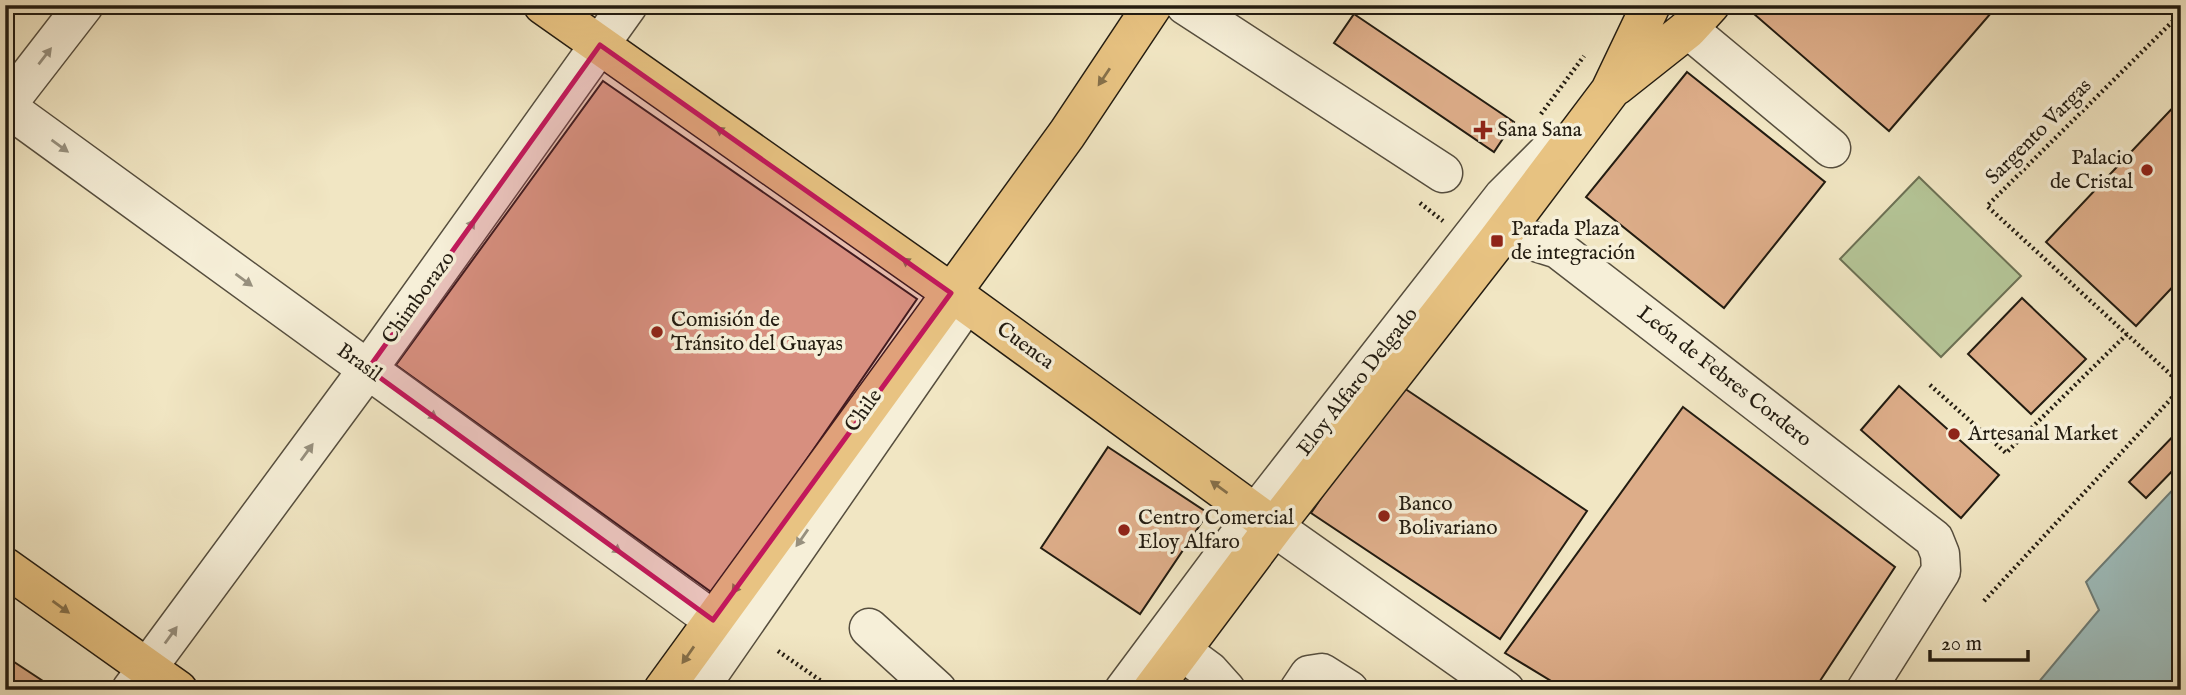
<svg xmlns="http://www.w3.org/2000/svg" width="2186" height="695" viewBox="0 0 2186 695" font-family="'IM FELL English',serif">
<rect width="100%" height="100%" fill="#f1e6c3"/>
<filter id="stains"><feTurbulence type="fractalNoise" baseFrequency=".00286" numOctaves="4"/><feColorMatrix values="0 0 0 0 .2 0 0 0 0 .09 0 0 0 0 .02 0 0 0 .5 -.17"/></filter>
<radialGradient id="worn" r=".72"><stop offset=".6" stop-color="#630" stop-opacity="0"/><stop offset="1" stop-color="#630" stop-opacity=".3"/></radialGradient>
<path fill="#b5c698" stroke="#6c7154" stroke-width="2" d="M 1919,177 L 2021,276 L 1941,357 L 1840,259 Z"/>
<path fill="#9ebdbc" stroke="#6d7d78" stroke-width="2" d="M 2181,481 L 2181,690 L 2032,690 L 2099,610 L 2086,582 Z"/>
<path fill="#ddad89" stroke="#231c11" stroke-width="2" d="M 1747,5 L 1998,5 L 1889,131 L 1746,7 Z
M 1354,14 L 1514,122 L 1494,152 L 1334,43 Z
M 1687,72 L 1825,182 L 1724,308 L 1586,197 Z
M 603,81 L 917,299 L 714,594 L 396,365 Z
M 2181,99 L 2181,278 L 2136,326 L 2046,242 Z
M 2022,298 L 2086,359 L 2031,414 L 1968,354 Z
M 1398,384 L 1587,511 L 1500,639 L 1311,513 Z
M 1899,386 L 1999,475 L 1961,518 L 1861,430 Z
M 1683,407 L 1895,567 L 1814,690 L 1566,690 L 1505,653 Z
M 2181,428 L 2181,462 L 2146,498 L 2129,482 Z
M 1108,447 L 1208,513 L 1140,614 L 1041,548 Z
M 5,656 L 43,681 L 37,690 L 5,690 Z"/>
<g fill="none" stroke-linecap="round" stroke-linejoin="round">
<g stroke="#564e3e" stroke-width="41">
<path id="minor" d="M 1185,5 L 1443,173
M 1688,29 L 1831,148
M 5,106 L 713,620
M 5,107 L 84,5
M 1504,232 L 1558,249 L 1934,539 L 1940,554 L 1941,571 L 1866,690
M 1274,527 L 1505,690
M 869,628 L 937,690
M 1182,651 L 1209,671 L 1226,690
M 131,690 L 368,369 L 628,5
M 698,690 L 958,315
M 1124,690 L 1256,513 L 1503,197 L 1552,148
M 1299,690 L 1309,675 L 1322,673 L 1349,690"/>
</g>
<g stroke="#231c11" stroke-width="41">
<path id="major" d="M 543,5 L 966,303 L 1274,527
M 1616,86 L 1688,29 L 1710,5
M 5,567 L 178,690
M 663,690 L 1067,134 L 1153,5
M 1152,690 L 1274,527 L 1497,241 L 1610,91 L 1651,5"/>
</g>
<path stroke="#231c11" stroke-width="4.5" stroke-dasharray="2 3.5" stroke-linecap="butt" d="M 2181,13 L 1987,206 L 2181,384
M 1541,114 L 1584,56
M 1420,203 L 1443,221
M 1930,385 L 2006,453 L 2127,334
M 1984,601 L 2181,388
M 778,651 L 834,690"/>
<use href="#minor" stroke="#f6efd8" stroke-width="38"/>
<use href="#major" stroke="#e8c382" stroke-width="38"/>
</g>
<defs><path id="oneway-solid" d="M-6-.8H1V-3.2L6.5 0L1 3.2V.8H-6Z" transform="scale(1.75)"/></defs>
<g fill="#97907e">
<use href="#oneway-solid" transform="translate(45 56) rotate(-52)"/>
<use href="#oneway-solid" transform="translate(60 146) rotate(36)"/>
<use href="#oneway-solid" transform="translate(469 228) rotate(-54)"/>
<use href="#oneway-solid" transform="translate(244 280) rotate(36)"/>
<use href="#oneway-solid" transform="translate(429 413) rotate(36)"/>
<use href="#oneway-solid" transform="translate(307 452) rotate(-54)"/>
<use href="#oneway-solid" transform="translate(802 538) rotate(125)"/>
<use href="#oneway-solid" transform="translate(613 547) rotate(36)"/>
<use href="#oneway-solid" transform="translate(171 635) rotate(-54)"/>
</g>
<g fill="#86704a">
<use href="#oneway-solid" transform="translate(1104 77) rotate(124)"/>
<use href="#oneway-solid" transform="translate(724 133) rotate(-145)"/>
<use href="#oneway-solid" transform="translate(910 264) rotate(-145)"/>
<use href="#oneway-solid" transform="translate(1219 487) rotate(-144)"/>
<use href="#oneway-solid" transform="translate(738 585) rotate(126)"/>
<use href="#oneway-solid" transform="translate(61 607) rotate(36)"/>
<use href="#oneway-solid" transform="translate(688 655) rotate(125)"/>
</g>
<path fill="#c2185b" fill-opacity="0.2" stroke="#c2185b" stroke-width="5" stroke-linejoin="round" d="M 600,45 L 951,293 L 713,620 L 368,369 Z"/>
<g fill="#8f2418" stroke="#f6efd8" stroke-width="2.5">
<path d="M1479.5 119.5h7v7h7v7h-7v7h-7v-7h-7v-7h7z"/>
<circle cx="2147" cy="170" r="7"/>
<rect x="1490" y="234" width="14" height="14" rx="3.5"/>
<circle cx="657" cy="332" r="7"/>
<circle cx="1954" cy="434" r="7"/>
<circle cx="1384" cy="516" r="7"/>
<circle cx="1124" cy="530" r="7"/>
</g>
<g text-anchor="middle" dominant-baseline="central" stroke-width="7" stroke-linejoin="round" paint-order="stroke">
<g font-size="21" fill="#231c11" stroke="#f6efd8" text-anchor="start">
<text x="1497" y="130">Sana Sana</text>
<text x="2133" y="158" text-anchor="end">Palacio<tspan x="2133" dy="24">de Cristal</tspan></text>
<text x="1511" y="229">Parada Plaza<tspan x="1511" dy="24">de integración</tspan></text>
<text x="671" y="320">Comisión de<tspan x="671" dy="24">Tránsito del Guayas</tspan></text>
<text x="1968" y="434">Artesanal Market</text>
<text x="1398" y="504">Banco<tspan x="1398" dy="24">Bolivariano</tspan></text>
<text x="1138" y="518">Centro Comercial<tspan x="1138" dy="24">Eloy Alfaro</tspan></text>
</g>
<g font-size="21" fill="#231c11" stroke="#f6efd8">
<text transform="translate(2039 132) rotate(-45)">Sargento Vargas</text>
<text transform="translate(419 298) rotate(-54)">Chimborazo</text>
<text transform="translate(1025 346) rotate(36)">Cuenca</text>
<text transform="translate(359 363) rotate(36)">Brasil</text>
<text transform="translate(1724 377) rotate(38)">León de Febres Cordero</text>
<text transform="translate(1358 382) rotate(-52)">Eloy Alfaro Delgado</text>
<text transform="translate(864 411) rotate(-54)">Chile</text>
</g>
</g>
<rect width="2186" height="695" fill="none" stroke="#f1e6c3" stroke-width="28"/>
<rect x="7" y="7" width="2172" height="681" fill="none" stroke="#231c11" stroke-width="3.5"/>
<rect x="14" y="14" width="2158" height="667" fill="none" stroke="#231c11" stroke-width="2"/>
<path d="M1930 650v10h98v-10" fill="none" stroke="#231c11" stroke-width="3.5"/>
<text x="1941" y="650" font-size="21" fill="#231c11" stroke="#f6efd8" stroke-width="5" paint-order="stroke">20 m</text>
<rect width="100%" height="100%" filter="url(#stains)"/>
<rect width="100%" height="100%" fill="url(#worn)"/>
</svg>
